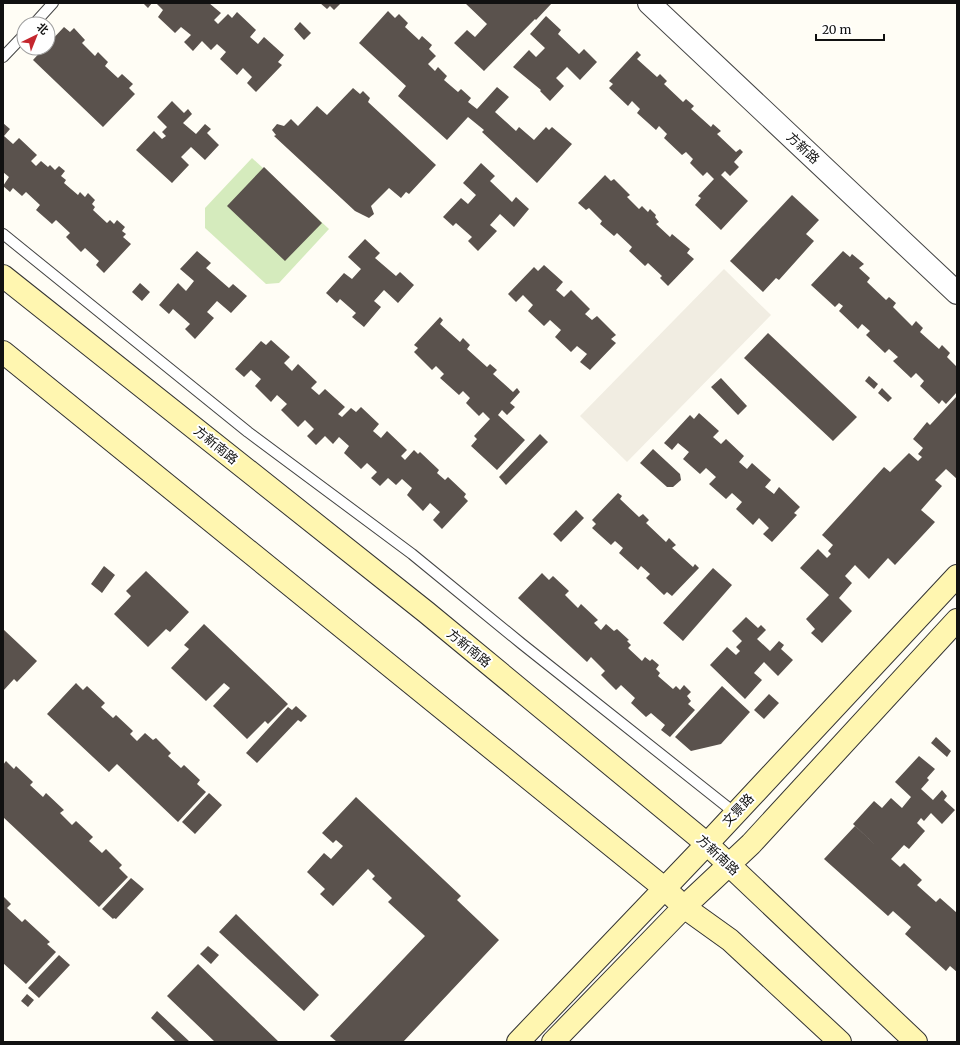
<svg xmlns="http://www.w3.org/2000/svg" width="960" height="1045" viewBox="0 0 960 1045" font-family="Merriweather,'Noto Sans SC',serif">
<rect width="100%" height="100%" fill="#fffdf5"/>
<path fill="#d5ebbd" d="M 252,158 L 329,229 L 279,283 L 266,284 L 205,228 L 205,208 Z"/>
<path fill="#f1ede2" d="M 724,269 L 771,315 L 627,462 L 580,416 Z"/>
<path fill="#5a524d" d="M 143,3 L 152,3 L 148,8 Z
M 156,3 L 209,3 L 221,13 L 214,20 L 218,24 L 228,14 L 232,18 L 237,12 L 256,30 L 250,37 L 258,44 L 264,37 L 284,55 L 278,62 L 282,65 L 256,92 L 247,83 L 252,77 L 243,68 L 237,75 L 220,59 L 226,52 L 217,44 L 211,50 L 202,41 L 193,51 L 184,42 L 191,35 L 181,27 L 175,33 L 158,17 L 163,10 Z
M 320,3 L 341,3 L 334,10 L 330,6 L 327,9 Z
M 465,3 L 552,3 L 536,20 L 535,19 L 484,71 L 454,43 L 467,30 L 475,37 L 487,24 Z
M 388,11 L 395,18 L 399,14 L 408,23 L 405,27 L 419,40 L 422,36 L 432,45 L 429,49 L 436,56 L 428,64 L 435,71 L 438,67 L 447,76 L 444,80 L 458,92 L 461,89 L 471,98 L 468,102 L 477,109 L 497,87 L 509,97 L 495,112 L 516,131 L 519,127 L 534,140 L 546,127 L 549,130 L 552,127 L 572,144 L 537,183 L 482,132 L 484,130 L 468,117 L 447,140 L 398,96 L 406,86 L 359,43 Z
M 546,16 L 561,30 L 558,34 L 579,54 L 584,49 L 597,62 L 580,80 L 567,67 L 556,78 L 564,86 L 550,101 L 540,91 L 541,90 L 513,67 L 529,50 L 536,57 L 545,48 L 530,34 Z
M 300,22 L 311,33 L 304,40 L 294,29 Z
M 64,27 L 70,32 L 74,28 L 85,40 L 82,43 L 95,56 L 98,52 L 108,62 L 105,66 L 118,78 L 122,74 L 133,84 L 129,88 L 135,94 L 103,127 L 33,60 L 44,48 L 48,48 L 48,44 Z
M 637,51 L 641,55 L 637,59 L 657,77 L 660,74 L 667,81 L 664,84 L 683,102 L 686,99 L 694,106 L 691,109 L 711,127 L 713,124 L 721,131 L 717,134 L 736,152 L 740,149 L 743,152 L 734,162 L 739,167 L 730,176 L 725,171 L 721,175 L 748,201 L 721,230 L 695,205 L 701,198 L 698,196 L 714,179 L 707,172 L 703,176 L 690,163 L 693,159 L 686,152 L 682,155 L 664,138 L 667,134 L 659,126 L 656,130 L 637,113 L 640,109 L 632,101 L 628,106 L 609,88 L 613,84 L 609,81 Z
M 353,88 L 360,94 L 363,91 L 370,98 L 368,102 L 436,165 L 409,194 L 406,192 L 401,198 L 389,188 L 371,206 L 374,214 L 369,218 L 355,211 L 274,136 L 276,135 L 272,130 L 277,124 L 284,126 L 291,119 L 298,126 L 317,106 L 327,115 Z
M 172,101 L 184,113 L 188,109 L 192,114 L 183,123 L 196,134 L 205,124 L 211,129 L 207,133 L 219,145 L 205,160 L 191,147 L 181,157 L 189,165 L 172,183 L 136,150 L 154,131 L 162,139 L 166,136 L 162,132 L 167,127 L 157,117 Z
M 3,123 L 10,129 L 4,136 L 13,144 L 19,138 L 37,155 L 31,161 L 36,166 L 41,161 L 48,167 L 50,165 L 55,170 L 59,166 L 65,171 L 61,176 L 66,180 L 64,183 L 78,195 L 80,192 L 85,197 L 88,193 L 95,200 L 92,204 L 95,207 L 93,210 L 107,223 L 110,220 L 114,224 L 117,220 L 125,227 L 122,231 L 126,234 L 123,237 L 131,244 L 104,273 L 96,265 L 99,261 L 85,248 L 81,252 L 66,237 L 70,233 L 56,220 L 52,224 L 36,210 L 40,205 L 26,192 L 22,196 L 13,188 L 10,192 L 3,186 L 9,177 L 3,172 Z
M 481,163 L 495,176 L 490,181 L 512,202 L 516,197 L 529,209 L 514,227 L 500,214 L 490,225 L 497,231 L 478,251 L 468,241 L 472,237 L 456,223 L 453,226 L 443,217 L 461,198 L 468,204 L 476,195 L 463,183 Z
M 264,167 L 322,223 L 285,261 L 227,206 Z
M 605,175 L 611,181 L 614,179 L 630,195 L 627,197 L 639,209 L 642,206 L 648,212 L 650,209 L 656,215 L 655,217 L 659,222 L 656,224 L 670,237 L 672,234 L 690,249 L 687,253 L 694,259 L 668,286 L 660,278 L 662,276 L 648,263 L 645,266 L 629,251 L 632,247 L 617,233 L 614,236 L 600,224 L 602,221 L 589,208 L 586,210 L 578,203 Z
M 792,195 L 819,220 L 806,234 L 814,241 L 779,280 L 776,278 L 763,292 L 730,261 Z
M 365,239 L 380,253 L 375,258 L 396,276 L 400,272 L 414,285 L 398,303 L 384,290 L 374,301 L 381,307 L 364,327 L 352,317 L 356,313 L 340,299 L 337,303 L 326,293 L 344,273 L 352,279 L 361,269 L 348,257 Z
M 197,251 L 211,263 L 206,268 L 229,288 L 233,284 L 247,296 L 231,313 L 217,301 L 207,312 L 214,318 L 195,339 L 185,329 L 190,324 L 173,309 L 169,314 L 159,305 L 178,283 L 186,291 L 194,281 L 180,269 Z
M 843,251 L 850,257 L 852,254 L 864,264 L 859,268 L 870,278 L 867,282 L 886,300 L 889,297 L 896,303 L 893,307 L 912,326 L 916,321 L 923,328 L 920,332 L 939,349 L 942,345 L 950,353 L 947,357 L 957,367 L 957,392 L 946,404 L 942,400 L 939,404 L 920,386 L 924,381 L 916,373 L 911,378 L 893,361 L 898,357 L 889,349 L 885,353 L 866,335 L 870,331 L 862,324 L 858,329 L 839,311 L 843,306 L 839,303 L 835,307 L 811,285 Z
M 544,265 L 563,282 L 556,290 L 564,297 L 571,290 L 590,309 L 585,314 L 592,320 L 597,316 L 616,335 L 611,339 L 616,343 L 590,370 L 580,362 L 587,354 L 577,346 L 571,352 L 555,337 L 561,330 L 550,320 L 544,326 L 528,311 L 533,305 L 523,295 L 516,302 L 508,294 L 534,267 L 538,271 Z
M 140,283 L 150,292 L 142,301 L 132,292 Z
M 440,317 L 443,320 L 440,324 L 460,342 L 463,338 L 470,345 L 467,349 L 487,367 L 490,364 L 497,370 L 493,374 L 513,392 L 517,388 L 520,392 L 510,403 L 515,407 L 507,415 L 502,410 L 498,415 L 525,440 L 497,470 L 471,446 L 477,439 L 474,436 L 490,419 L 483,412 L 479,416 L 466,403 L 470,398 L 463,391 L 459,395 L 440,378 L 444,374 L 436,366 L 432,370 L 414,352 L 418,348 L 414,345 Z
M 768,333 L 857,417 L 833,441 L 744,358 Z
M 271,340 L 290,357 L 284,363 L 292,371 L 298,364 L 317,382 L 311,388 L 319,395 L 325,389 L 345,407 L 338,414 L 342,417 L 351,408 L 356,412 L 361,407 L 379,424 L 373,431 L 381,438 L 387,431 L 407,450 L 401,456 L 405,460 L 414,450 L 418,454 L 420,452 L 439,470 L 437,473 L 445,480 L 448,477 L 466,494 L 464,497 L 468,501 L 442,529 L 433,520 L 440,512 L 430,503 L 423,511 L 407,495 L 412,488 L 402,479 L 396,485 L 388,478 L 380,486 L 371,478 L 377,472 L 367,463 L 361,469 L 344,453 L 349,446 L 339,437 L 333,444 L 325,436 L 316,445 L 307,436 L 314,429 L 305,420 L 298,427 L 281,410 L 287,404 L 277,395 L 271,402 L 255,386 L 261,379 L 251,370 L 244,377 L 235,369 L 261,341 L 266,345 Z
M 869,376 L 878,384 L 874,389 L 865,381 Z
M 721,378 L 747,406 L 738,415 L 711,387 Z
M 882,388 L 892,398 L 888,402 L 878,393 Z
M 957,396 L 957,479 L 946,469 L 935,480 L 942,486 L 921,510 L 935,522 L 895,565 L 888,558 L 869,579 L 855,565 L 845,576 L 852,583 L 839,598 L 852,611 L 822,643 L 811,633 L 815,629 L 806,619 L 829,595 L 800,568 L 818,549 L 827,558 L 831,554 L 828,551 L 833,545 L 822,535 L 884,467 L 890,472 L 909,453 L 918,461 L 922,457 L 918,454 L 923,448 L 913,439 L 927,422 L 930,425 Z
M 699,413 L 719,431 L 713,437 L 721,444 L 726,439 L 744,456 L 739,462 L 747,469 L 752,463 L 771,480 L 765,487 L 774,494 L 779,487 L 800,507 L 794,513 L 797,515 L 772,542 L 763,534 L 769,528 L 759,518 L 753,525 L 736,509 L 742,502 L 732,493 L 726,499 L 709,484 L 716,477 L 706,468 L 700,474 L 683,459 L 689,452 L 678,443 L 672,450 L 664,443 L 690,415 L 694,419 Z
M 540,434 L 548,442 L 506,485 L 499,477 Z
M 653,449 L 680,474 L 681,480 L 673,487 L 667,487 L 640,463 Z
M 618,493 L 622,496 L 620,499 L 639,517 L 643,514 L 649,520 L 646,523 L 666,542 L 669,538 L 676,545 L 672,548 L 693,567 L 695,564 L 699,568 L 672,596 L 667,592 L 664,595 L 646,578 L 650,574 L 641,566 L 638,570 L 619,553 L 623,548 L 615,541 L 611,545 L 592,528 L 596,524 L 592,520 Z
M 576,510 L 584,518 L 561,542 L 553,534 Z
M 104,566 L 115,575 L 102,593 L 91,584 Z
M 713,568 L 732,585 L 683,641 L 663,623 Z
M 146,571 L 189,612 L 170,632 L 166,629 L 148,647 L 114,614 L 131,596 L 126,591 Z
M 542,573 L 549,580 L 553,576 L 569,591 L 565,595 L 578,608 L 581,604 L 598,620 L 594,623 L 601,630 L 606,624 L 614,631 L 617,629 L 629,640 L 627,641 L 631,645 L 628,648 L 642,661 L 645,657 L 650,661 L 652,659 L 659,665 L 656,669 L 660,673 L 658,676 L 673,689 L 676,686 L 680,690 L 684,685 L 691,692 L 687,696 L 691,701 L 688,704 L 695,710 L 670,737 L 661,730 L 665,725 L 651,713 L 646,717 L 631,703 L 635,698 L 621,685 L 616,690 L 601,675 L 605,671 L 591,657 L 587,662 L 518,598 Z
M 746,617 L 758,628 L 761,625 L 766,630 L 757,639 L 770,651 L 779,641 L 784,645 L 781,649 L 793,660 L 778,676 L 764,662 L 754,673 L 762,680 L 745,699 L 710,665 L 727,647 L 736,655 L 740,651 L 736,647 L 742,641 L 732,631 Z
M 204,624 L 288,704 L 268,724 L 265,721 L 247,739 L 213,706 L 230,688 L 224,683 L 206,701 L 171,668 L 189,649 L 184,645 Z
M 3,629 L 37,661 L 17,682 L 14,679 L 3,691 Z
M 76,683 L 83,690 L 87,686 L 105,703 L 101,707 L 113,718 L 116,715 L 133,731 L 130,734 L 137,741 L 145,733 L 153,740 L 156,738 L 171,753 L 168,756 L 181,768 L 184,765 L 200,780 L 197,784 L 206,792 L 178,822 L 117,764 L 109,772 L 47,714 Z
M 722,686 L 750,712 L 721,744 L 691,751 L 675,737 Z
M 769,694 L 779,703 L 764,719 L 754,710 Z
M 296,706 L 307,716 L 301,722 L 298,720 L 257,763 L 246,753 L 288,707 L 292,710 Z
M 936,737 L 951,751 L 947,757 L 931,743 Z
M 919,756 L 935,769 L 927,778 L 929,780 L 921,789 L 933,800 L 942,790 L 947,796 L 944,800 L 955,810 L 942,824 L 931,813 L 924,821 L 921,818 L 917,823 L 925,831 L 909,849 L 904,845 L 891,859 L 900,867 L 904,863 L 922,880 L 917,885 L 936,902 L 940,898 L 957,913 L 957,972 L 950,966 L 946,971 L 905,934 L 911,927 L 893,911 L 888,916 L 824,859 L 855,826 L 883,852 L 853,824 L 874,801 L 882,808 L 891,798 L 902,808 L 911,797 L 895,782 Z
M 6,761 L 14,769 L 16,766 L 33,782 L 30,785 L 43,797 L 46,793 L 64,810 L 60,813 L 72,825 L 76,821 L 93,837 L 89,841 L 102,853 L 106,849 L 122,865 L 119,868 L 128,877 L 99,907 L 3,817 L 3,765 Z
M 209,793 L 222,805 L 195,834 L 182,822 Z
M 356,797 L 461,896 L 457,900 L 499,940 L 403,1042 L 337,1042 L 330,1036 L 425,936 L 388,902 L 392,898 L 372,879 L 375,876 L 368,869 L 333,906 L 320,894 L 325,889 L 307,872 L 324,853 L 331,859 L 343,846 L 336,840 L 333,843 L 322,833 Z
M 131,878 L 144,889 L 116,919 L 114,918 L 113,919 L 102,909 Z
M 3,896 L 11,904 L 7,908 L 22,922 L 25,919 L 50,942 L 47,944 L 56,952 L 26,984 L 3,963 Z
M 236,914 L 319,995 L 304,1011 L 219,932 Z
M 208,946 L 219,955 L 211,964 L 200,954 Z
M 59,955 L 70,965 L 39,998 L 28,988 Z
M 198,964 L 279,1042 L 215,1042 L 167,996 Z
M 27,994 L 34,1000 L 28,1007 L 21,1001 Z
M 157,1011 L 190,1042 L 176,1042 L 151,1018 Z"/>
<g fill="none" stroke-linecap="round" stroke-linejoin="round">
<g stroke="#444" stroke-width="12">
<path id="service" d="M 34,24 L 53,3
M 3,57 L 24,35
M 3,234 L 248,432 L 412,554 L 522,644 L 735,813"/>
</g>
<g stroke="#444" stroke-width="24">
<path id="tertiary" d="M 649,3 L 957,293"/>
</g>
<g stroke="#333" stroke-width="24">
<path id="secondary" d="M 3,276 L 426,612 L 707,844 L 916,1042
M 3,352 L 664,888 L 684,907 L 730,940 L 840,1042
M 518,1042 L 707,844 L 957,576
M 553,1042 L 684,907 L 751,844 L 957,620"/>
</g>
<use href="#service" stroke="#fff" stroke-width="10"/>
<use href="#tertiary" stroke="#fff" stroke-width="22"/>
<use href="#secondary" stroke="#fff6b0" stroke-width="22"/>
</g>
<g text-anchor="middle" dominant-baseline="central" stroke-width="4" stroke-linejoin="round" paint-order="stroke">
<g font-size="13" fill="#111" stroke="#fff">
<text transform="translate(803 148) rotate(43)">方新路</text>
<text transform="translate(216 445) rotate(39)">方新南路</text>
<text transform="translate(469 648) rotate(39)">方新南路</text>
<text transform="translate(738 810) rotate(-47)">文景路</text>
<text transform="translate(718 855) rotate(43)">方新南路</text>
</g>
</g>
<rect width="960" height="1045" fill="none" stroke="#111111" stroke-width="8"/>
<g transform="translate(36 36) rotate(43)"><circle r="19" fill="#ffffff" stroke="#a0a0a0"/>
<path d="M0-3L7 15L0 10L-7 15Z" fill="#c4262e"/>
<text y="-6" font-size="11" font-weight="bold" text-anchor="middle" fill="#111111">北</text>
</g>
<path d="M816 34v6h68v-6" fill="none" stroke="#111111" stroke-width="2"/>
<text x="822" y="34" font-size="12" fill="#111111" stroke="#ffffff" stroke-width="3" paint-order="stroke">20 m</text>
</svg>
